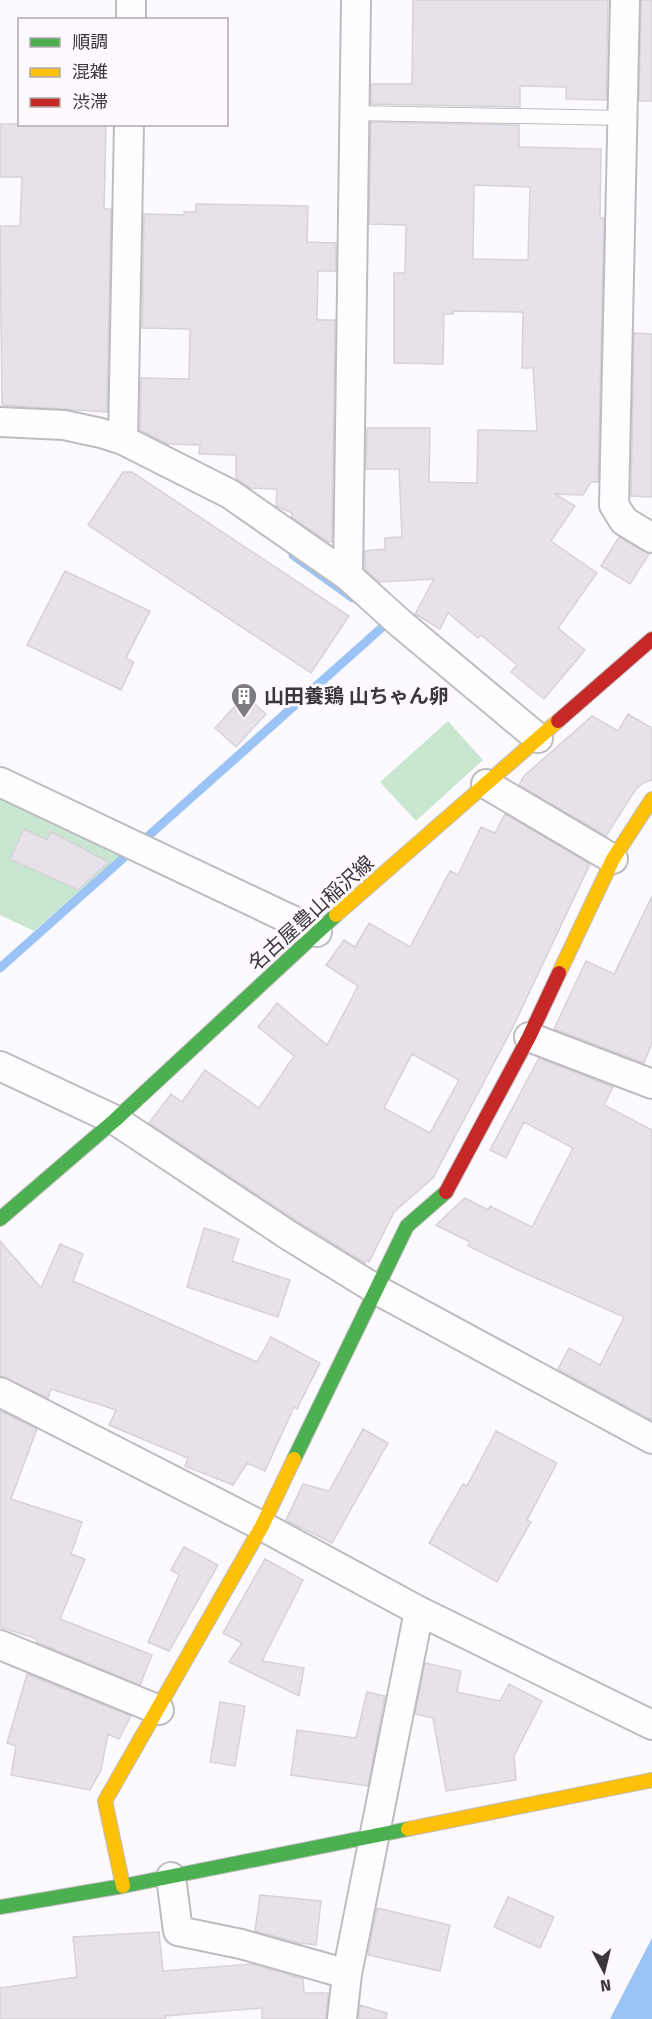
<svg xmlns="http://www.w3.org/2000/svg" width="652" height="2019" viewBox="0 0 652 2019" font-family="'Fira Sans','Noto Sans JP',sans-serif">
<rect width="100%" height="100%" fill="#fcfafe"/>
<path fill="#c9e7d0" d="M 448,721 L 483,760 L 416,821 L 380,782 Z
M 0,792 L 126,852 L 34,931 L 0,915 Z"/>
<path fill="#9bc3f5" d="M 652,1938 L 652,2019 L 610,2019 Z"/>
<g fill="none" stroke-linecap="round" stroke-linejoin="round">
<path stroke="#9bc3f5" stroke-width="9" d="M 293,555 L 353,598
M 146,838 L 387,623
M 0,968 L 128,854"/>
</g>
<path fill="#e7e2ea" stroke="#d6d3d8" stroke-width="1.5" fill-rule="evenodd" d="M 413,0 L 608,0 L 606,100 L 566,99 L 566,87 L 520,86 L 520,107 L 371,104 L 371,84 L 412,84 Z
M 641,0 L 652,0 L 652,101 L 639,101 Z
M 371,122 L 519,125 L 519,147 L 601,149 L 600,218 L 604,218 L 598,482 L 591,482 L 583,495 L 555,494 L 575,506 L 551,541 L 597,573 L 558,628 L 585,650 L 544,699 L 511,672 L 517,665 L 481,635 L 478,638 L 448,613 L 440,629 L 415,614 L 434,579 L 379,582 L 365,569 L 365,551 L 385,549 L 385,538 L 402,537 L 399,469 L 366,469 L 367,428 L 430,428 L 429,482 L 477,483 L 478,430 L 537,431 L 533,368 L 522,368 L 523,312 L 453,311 L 453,314 L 444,314 L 443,364 L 394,363 L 394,273 L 405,273 L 406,225 L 369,224 ZM 474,185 L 530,187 L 528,260 L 473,259 Z
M 0,124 L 106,124 L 104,209 L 111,209 L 107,412 L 2,405 L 0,226 L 20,226 L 22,177 L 0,177 Z
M 196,204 L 308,206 L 307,242 L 336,243 L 336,271 L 318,271 L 317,320 L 335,320 L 332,542 L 328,542 L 292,517 L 292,513 L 276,506 L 277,489 L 250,488 L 236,478 L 236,455 L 199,454 L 200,445 L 168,444 L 140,430 L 141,378 L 189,379 L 190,329 L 142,328 L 144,214 L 184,215 L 184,212 L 196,212 Z
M 634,333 L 652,334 L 652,497 L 631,496 Z
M 123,472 L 132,472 L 349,616 L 311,673 L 88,525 Z
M 619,537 L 649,554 L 630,584 L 601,566 Z
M 65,571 L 150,611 L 126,658 L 134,662 L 121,690 L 27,645 Z
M 245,695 L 266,714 L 236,747 L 215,728 Z
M 628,714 L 652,728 L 652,780 L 643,783 L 636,789 L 606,836 L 519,785 L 524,776 L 592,716 L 618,731 Z
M 505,814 L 590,864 L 512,1029 L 433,1178 L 394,1212 L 369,1262 L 367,1260 L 365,1263 L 297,1221 L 149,1123 L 171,1094 L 182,1102 L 205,1070 L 259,1108 L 294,1056 L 258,1027 L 277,1003 L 327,1045 L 358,986 L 326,965 L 344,940 L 355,947 L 369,923 L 410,947 L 450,871 L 458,875 L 481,827 L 495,833 ZM 412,1054 L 459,1080 L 430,1133 L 384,1108 Z
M 24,829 L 47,840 L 51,832 L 109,862 L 78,890 L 10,859 Z
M 652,896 L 652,1043 L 644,1063 L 554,1029 L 586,961 L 614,974 Z
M 539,1058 L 613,1087 L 604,1105 L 652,1130 L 652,1420 L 558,1369 L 569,1348 L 600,1365 L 624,1317 L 520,1271 L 468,1246 L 470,1242 L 436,1225 L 465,1198 L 488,1210 L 490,1206 L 532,1227 L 573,1148 L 524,1122 L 506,1158 L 490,1150 Z
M 204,1228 L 239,1239 L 232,1261 L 290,1280 L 278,1317 L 187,1287 Z
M 0,1241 L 41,1288 L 60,1244 L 83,1254 L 73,1281 L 257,1362 L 271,1337 L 320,1363 L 297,1409 L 294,1407 L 265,1471 L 247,1463 L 233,1485 L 185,1466 L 188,1458 L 109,1425 L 116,1410 L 51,1389 L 48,1398 L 0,1376 Z
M 0,1411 L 37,1429 L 11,1499 L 82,1522 L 71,1554 L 85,1559 L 60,1619 L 152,1655 L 140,1685 L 36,1642 L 37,1639 L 0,1627 Z
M 363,1429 L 388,1443 L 332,1543 L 286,1520 L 303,1484 L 329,1491 Z
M 496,1431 L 557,1463 L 527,1520 L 531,1522 L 497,1582 L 429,1543 L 463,1484 L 467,1486 Z
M 184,1547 L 218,1565 L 169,1651 L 148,1642 L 179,1575 L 171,1570 Z
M 265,1559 L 303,1580 L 262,1661 L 304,1668 L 299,1696 L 229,1662 L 242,1643 L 223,1633 Z
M 425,1663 L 461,1671 L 457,1692 L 500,1701 L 509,1684 L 542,1701 L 514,1756 L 516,1780 L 446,1791 L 433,1718 L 415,1714 Z
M 27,1674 L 131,1716 L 119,1739 L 108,1734 L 101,1770 L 90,1790 L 11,1775 L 16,1746 L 7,1743 Z
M 367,1692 L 385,1696 L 368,1786 L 291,1775 L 297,1730 L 356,1738 Z
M 220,1702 L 245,1706 L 235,1766 L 210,1762 Z
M 260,1895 L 321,1901 L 316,1945 L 299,1943 L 255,1931 Z
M 508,1897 L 554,1917 L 540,1948 L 494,1927 Z
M 377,1908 L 450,1925 L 440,1971 L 368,1955 Z
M 159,1932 L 163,1971 L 252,1964 L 303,1979 L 304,1993 L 328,1993 L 326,2019 L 262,2019 L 262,2008 L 165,2016 L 166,2019 L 0,2019 L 0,1988 L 77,1977 L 73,1937 Z
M 360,2005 L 387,2013 L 386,2019 L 359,2019 Z"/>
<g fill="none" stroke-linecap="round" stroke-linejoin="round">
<g stroke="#bfbcc0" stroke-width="16">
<path id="lane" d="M 354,113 L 623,118"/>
</g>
<g stroke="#bfbcc0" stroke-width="32">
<path id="street" d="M 625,0 L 614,505 L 624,521 L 652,538
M 131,20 L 131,0
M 0,422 L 64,425 L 101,433 L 123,440 L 230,494 L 348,576 L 400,623 L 538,738
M 123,440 L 129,124
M 348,576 L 356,0
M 0,782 L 317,932
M 486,784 L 613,859
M 529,1037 L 652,1084
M 0,1066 L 115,1120 L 288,1235 L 377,1290 L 652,1439
M 0,1392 L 262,1526 L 419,1611 L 652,1725
M 0,1645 L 159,1710
M 171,1877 L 178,1931 L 241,1944 L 347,1974
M 342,2019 L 347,1974 L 419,1611"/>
</g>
<g stroke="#bfbcc0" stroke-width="16">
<path id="fast" d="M 0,1219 L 115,1120 L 336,915
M 294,1459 L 407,1226 L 446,1192
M 0,1907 L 123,1886 L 408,1829"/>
</g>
<g stroke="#bfbcc0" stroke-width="16">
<path id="slow" d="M 336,915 L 558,721
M 559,973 L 613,859 L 652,799
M 408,1829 L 652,1780
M 123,1886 L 105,1801 L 262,1526 L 294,1459"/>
</g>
<g stroke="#bfbcc0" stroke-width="16">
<path id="jam" d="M 558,721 L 652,639
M 446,1192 L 529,1037 L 559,973"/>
</g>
<use href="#lane" stroke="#fffeff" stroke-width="14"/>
<use href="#street" stroke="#fffeff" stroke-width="28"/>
<use href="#fast" stroke="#4caf50" stroke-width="14"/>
<use href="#slow" stroke="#ffc107" stroke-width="14"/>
<use href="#jam" stroke="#c62828" stroke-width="14"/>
</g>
<defs>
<g id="building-pin" transform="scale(1.35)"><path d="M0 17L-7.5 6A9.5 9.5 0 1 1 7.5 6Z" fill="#7e7b80" stroke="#fdf9ff"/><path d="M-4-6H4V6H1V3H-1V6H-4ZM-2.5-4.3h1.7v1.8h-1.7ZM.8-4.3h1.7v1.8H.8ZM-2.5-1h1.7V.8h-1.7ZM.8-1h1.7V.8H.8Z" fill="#fff"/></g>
</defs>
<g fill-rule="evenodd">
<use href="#building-pin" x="244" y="696"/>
</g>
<g text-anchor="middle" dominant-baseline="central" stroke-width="6" stroke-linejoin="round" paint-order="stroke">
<g font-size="20" font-weight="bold" fill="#3a363c" stroke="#fdf9ff" text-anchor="start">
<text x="264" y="696">山田養鶏 山ちゃん卵</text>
</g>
<g font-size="20" fill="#3a363c" stroke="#fdf9ff">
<text transform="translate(311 913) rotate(-42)">名古屋豊山稲沢線</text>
</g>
</g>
<rect x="18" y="18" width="210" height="108" fill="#fdf9ff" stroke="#afabb1" stroke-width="1.5"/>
<rect x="30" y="38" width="30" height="9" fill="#4caf50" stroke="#afabb1" stroke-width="1.5"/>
<text x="72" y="48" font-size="18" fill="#3a363c">順調</text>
<rect x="30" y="68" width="30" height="9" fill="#ffc107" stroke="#afabb1" stroke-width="1.5"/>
<text x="72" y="78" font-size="18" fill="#3a363c">混雑</text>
<rect x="30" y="98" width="30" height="9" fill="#c62828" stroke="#afabb1" stroke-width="1.5"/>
<text x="72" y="108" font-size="18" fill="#3a363c">渋滞</text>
<g transform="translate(604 1971) rotate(173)" stroke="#fdf9ff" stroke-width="4.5" paint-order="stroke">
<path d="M0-4.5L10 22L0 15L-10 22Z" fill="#3a363c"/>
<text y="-9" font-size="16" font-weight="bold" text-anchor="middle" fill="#3a363c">N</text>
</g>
</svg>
